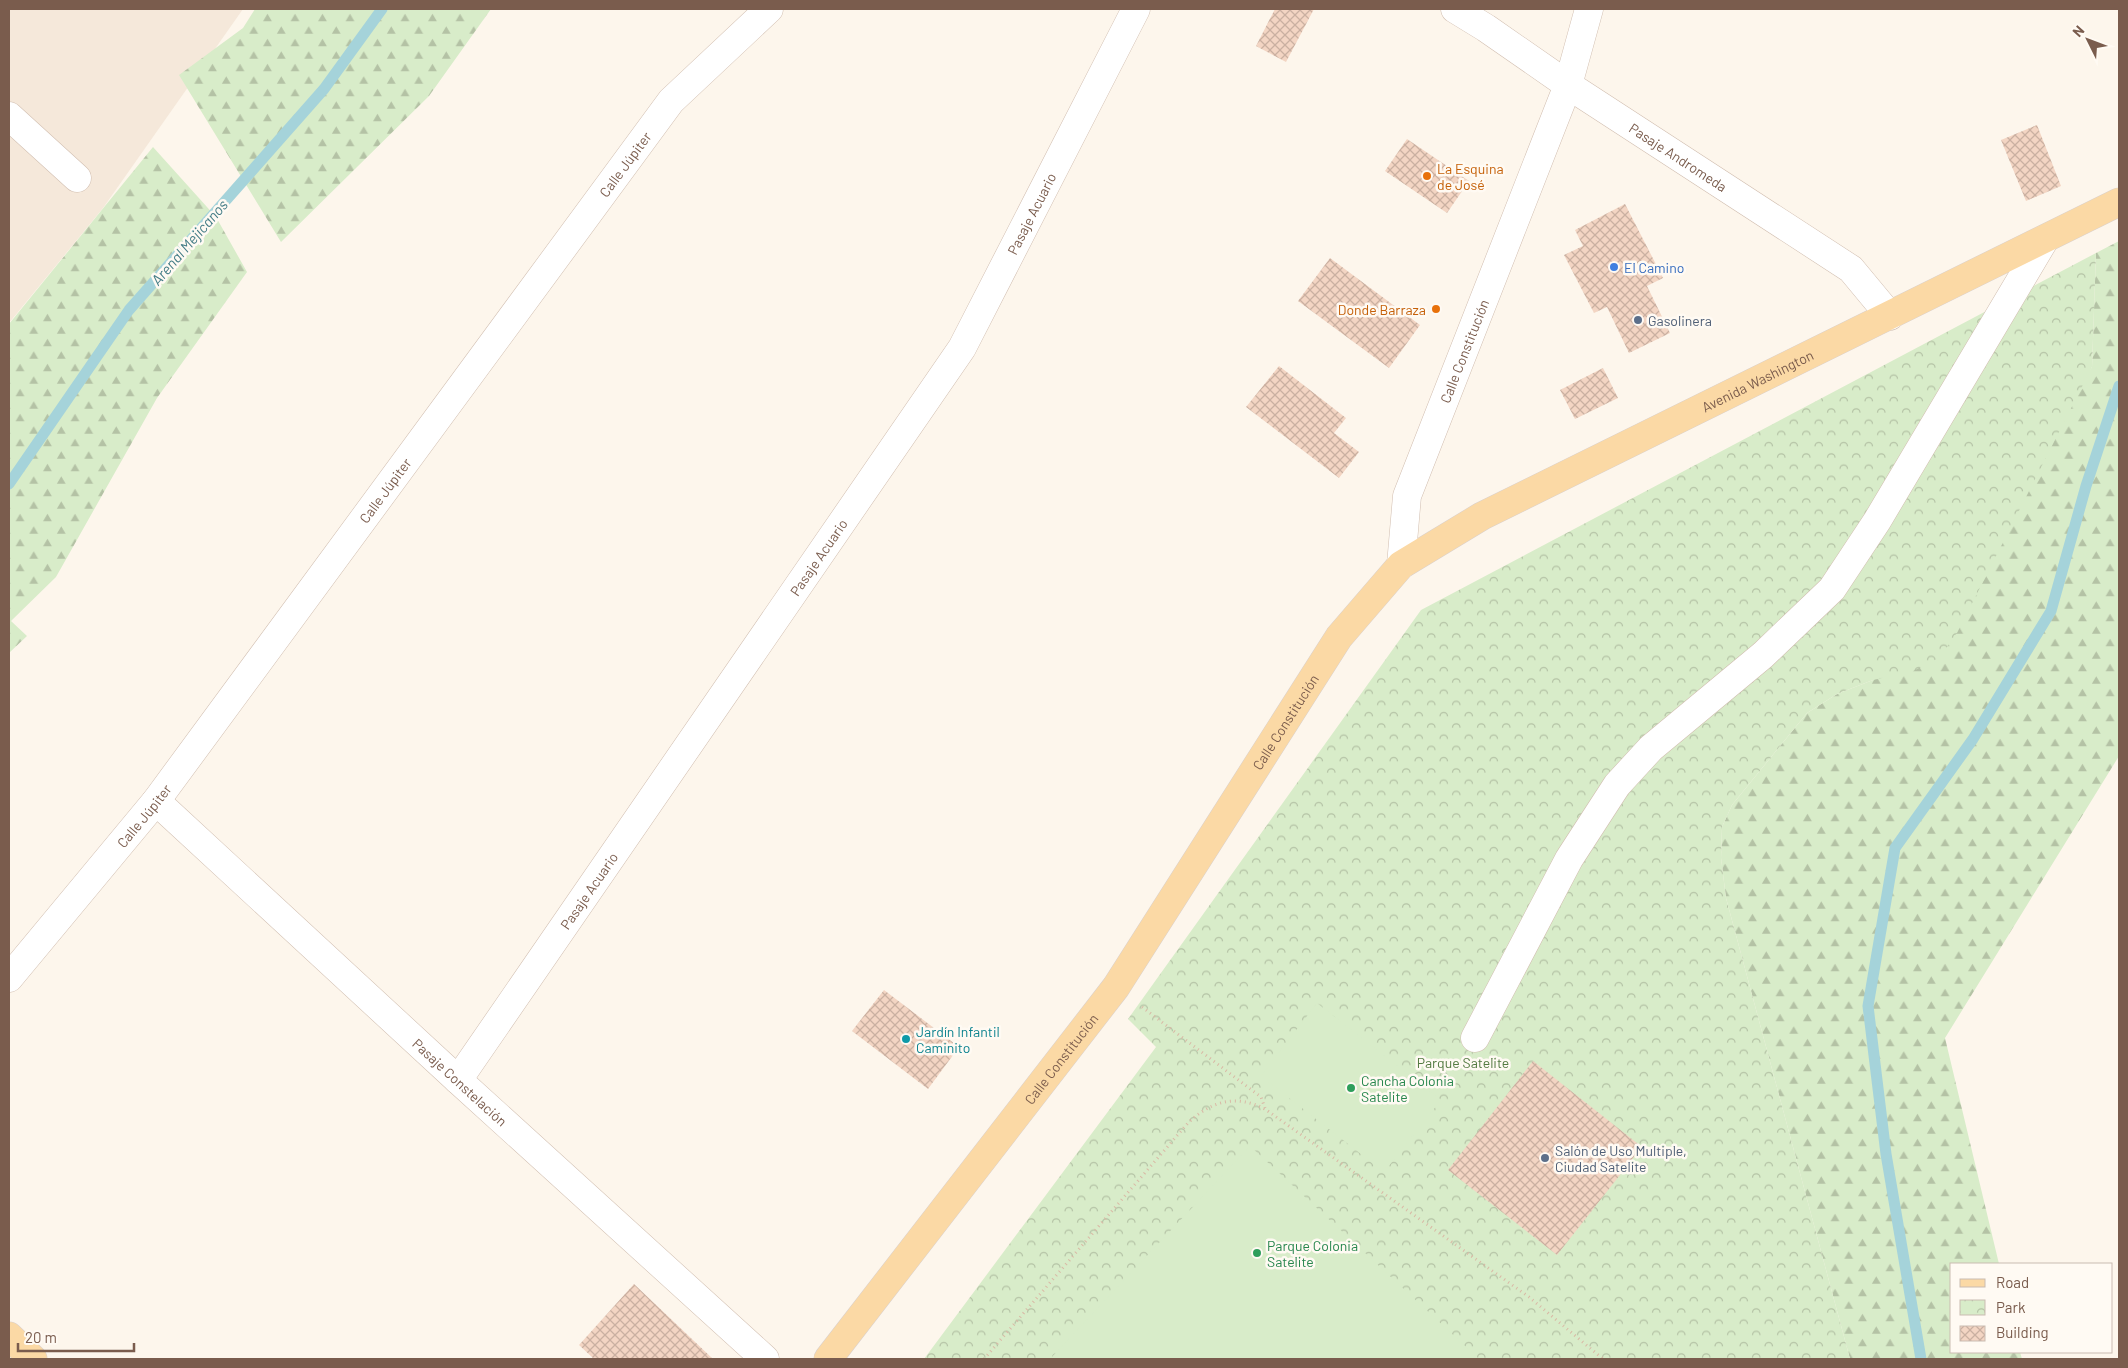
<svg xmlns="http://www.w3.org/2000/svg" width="2128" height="1368" viewBox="0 0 2128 1368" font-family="Barlow,sans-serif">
<defs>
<pattern id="forest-firs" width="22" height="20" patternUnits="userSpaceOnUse" patternTransform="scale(1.25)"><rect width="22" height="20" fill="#d8ecc9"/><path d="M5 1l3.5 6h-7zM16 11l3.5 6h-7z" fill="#b4c2a5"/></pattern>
<pattern id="park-crowns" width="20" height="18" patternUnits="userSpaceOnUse" patternTransform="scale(1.25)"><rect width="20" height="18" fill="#d8ecc9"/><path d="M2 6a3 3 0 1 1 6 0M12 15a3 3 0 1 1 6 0" fill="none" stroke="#b4c2a5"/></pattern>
<pattern id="building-cross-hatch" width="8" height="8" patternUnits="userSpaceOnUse" patternTransform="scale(1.25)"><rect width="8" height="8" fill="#f3d5c3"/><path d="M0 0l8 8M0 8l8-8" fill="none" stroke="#cab0a1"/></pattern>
</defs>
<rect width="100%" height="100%" fill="#fdf6ec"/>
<path fill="#f5e8da" d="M 9,9 L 243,9 L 103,208 L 9,323 Z"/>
<path fill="url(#forest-firs)" d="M 255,9 L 491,9 L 429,96 L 281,242 L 179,75 L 243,28 Z
M 153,147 L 216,217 L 247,272 L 157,398 L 56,577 L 11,621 L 27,636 L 9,653 L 9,324 Z
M 2119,241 L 2119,756 L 1945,1038 L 1999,1264 L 1952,1264 L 1952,1352 L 2020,1352 L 2022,1359 L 1850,1359 L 1726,898 L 1721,858 L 1722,827 L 1732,805 L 1807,713 L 1837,694 L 1873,680 L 2092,367 L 2096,253 Z"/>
<path fill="url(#park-crowns)" d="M 2096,253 L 2092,367 L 1957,633 L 1939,658 L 1913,671 L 1873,680 L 1837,694 L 1807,713 L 1732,805 L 1722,827 L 1721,858 L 1726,898 L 1850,1359 L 924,1359 L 1156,1047 L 1128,1019 L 1421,610 Z"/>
<path fill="#d8ecc9" d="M 1317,1003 L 1441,1100 L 1384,1172 L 1261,1076 Z
M 1250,1146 L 1479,1359 L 1050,1359 Z"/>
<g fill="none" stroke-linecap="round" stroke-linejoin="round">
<path stroke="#a5d3da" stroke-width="11" d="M 9,484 L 129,310 L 324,89 L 382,9
M 1921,1359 L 1886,1154 L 1868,1006 L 1895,848 L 1973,739 L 2051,611 L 2086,486 L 2119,386"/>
</g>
<path fill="url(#building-cross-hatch)" d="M 1275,9 L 1314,9 L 1286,62 L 1256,46 Z
M 2037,125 L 2061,186 L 2026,201 L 2001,140 Z
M 1407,139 L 1469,181 L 1447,213 L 1385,171 Z
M 1625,204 L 1663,278 L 1647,286 L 1670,333 L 1629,353 L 1607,307 L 1594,313 L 1564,255 L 1583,246 L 1575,230 Z
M 1330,258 L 1420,325 L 1389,368 L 1298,301 Z
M 1279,366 L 1346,418 L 1334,433 L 1359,452 L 1339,478 L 1246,407 Z
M 1603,368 L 1618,398 L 1575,419 L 1560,390 Z
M 884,990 L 959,1047 L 928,1089 L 852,1031 Z
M 1533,1061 L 1642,1147 L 1557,1255 L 1448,1170 Z
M 634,1284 L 713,1359 L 594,1359 L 579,1345 Z"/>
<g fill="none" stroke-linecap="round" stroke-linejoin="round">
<g stroke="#d1beb0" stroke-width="29">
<g id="minor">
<path id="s1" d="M 1455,9 L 1486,28 L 1568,85 L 1851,269 L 1890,316"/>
<path d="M 9,116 L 77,178"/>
<path id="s2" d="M 1401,565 L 1407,496 L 1568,85 L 1589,9"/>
<path id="s3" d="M 156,801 L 458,1080 L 765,1359"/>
<path id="s4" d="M 9,978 L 156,801 L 671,101 L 769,9"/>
<path d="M 1475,1038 L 1569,859 L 1617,785 L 1651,748 L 1763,655 L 1832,589 L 1877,521 L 2045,239"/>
<path id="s5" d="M 458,1080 L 962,348 L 1136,9"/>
</g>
</g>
<g stroke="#dad1cd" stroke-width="29">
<g id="major">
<path d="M 9,1336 L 33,1359"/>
<path id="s6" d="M 828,1359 L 1116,987 L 1339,637 L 1401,565 L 1482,516 L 2119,202"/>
</g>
</g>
<path stroke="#d9b8a5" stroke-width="3" stroke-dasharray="1 4" stroke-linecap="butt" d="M 1142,1007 L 1261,1097 L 1265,1108
M 984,1359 L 1188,1123 C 1211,1101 1236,1094 1265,1109 L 1529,1297 L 1603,1359"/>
<use href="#minor" stroke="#fff" stroke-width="28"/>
<use href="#major" stroke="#fbd9a5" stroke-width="28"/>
</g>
<g fill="#e8710a" stroke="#fffaf3" stroke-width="2">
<circle cx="1427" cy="176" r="5"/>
<circle cx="1436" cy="309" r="5"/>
</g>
<circle fill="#3f7fe0" stroke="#fffaf3" stroke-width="2" cx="1614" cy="267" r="5"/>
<g fill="#5c6f8a" stroke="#fffaf3" stroke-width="2">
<circle cx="1638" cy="320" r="5"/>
<circle cx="1545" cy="1158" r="5"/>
</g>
<circle fill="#0f9aa8" stroke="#fffaf3" stroke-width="2" cx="906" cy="1039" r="5"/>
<g fill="#2e9e5b" stroke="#fffaf3" stroke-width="2">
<circle cx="1351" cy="1088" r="5"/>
<circle cx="1257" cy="1253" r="5"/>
</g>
<g text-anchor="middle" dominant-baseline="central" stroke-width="5" stroke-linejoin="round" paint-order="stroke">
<g font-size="14" fill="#7a5c4d" stroke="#fffaf3">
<text stroke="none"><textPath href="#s1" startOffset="268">Pasaje Andromeda</textPath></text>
<text stroke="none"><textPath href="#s4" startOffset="1021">Calle Júpiter</textPath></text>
<text stroke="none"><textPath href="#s5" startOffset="1040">Pasaje Acuario</textPath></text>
<text stroke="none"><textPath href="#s2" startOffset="225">Calle Constitución</textPath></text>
<text stroke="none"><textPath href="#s6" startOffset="1382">Avenida Washington</textPath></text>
<text stroke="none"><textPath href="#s4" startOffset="616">Calle Júpiter</textPath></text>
<text stroke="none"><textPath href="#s5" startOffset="635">Pasaje Acuario</textPath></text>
<text stroke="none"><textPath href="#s6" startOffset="785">Calle Constitución</textPath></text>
<text stroke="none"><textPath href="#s4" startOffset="211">Calle Júpiter</textPath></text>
<text stroke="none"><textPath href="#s5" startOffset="230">Pasaje Acuario</textPath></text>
<text stroke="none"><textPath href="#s6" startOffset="380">Calle Constitución</textPath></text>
<text stroke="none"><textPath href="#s3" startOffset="414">Pasaje Constelación</textPath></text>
</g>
<g font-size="14" fill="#c56008" stroke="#fffaf3" text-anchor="start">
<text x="1437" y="168">La Esquina<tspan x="1437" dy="16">de José</tspan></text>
<text x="1426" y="309" text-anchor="end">Donde Barraza</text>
</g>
<g font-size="14" fill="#366cbe" stroke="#fffaf3" text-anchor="start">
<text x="1624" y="267">El Camino</text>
</g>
<g font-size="14" fill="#4e5e75" stroke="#fffaf3" text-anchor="start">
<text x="1648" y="320">Gasolinera</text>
<text x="1555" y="1150">Salón de Uso Multiple,<tspan x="1555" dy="16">Ciudad Satelite</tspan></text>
</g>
<g font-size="14" fill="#0d838f" stroke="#fffaf3" text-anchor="start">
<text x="916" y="1031">Jardín Infantil<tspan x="916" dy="16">Caminito</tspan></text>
</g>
<g font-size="14" fill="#537a41" stroke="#fffaf3">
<text x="1463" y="1062">Parque Satelite</text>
</g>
<g font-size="14" fill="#27864d" stroke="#fffaf3" text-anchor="start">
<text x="1361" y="1080">Cancha Colonia<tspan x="1361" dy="16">Satelite</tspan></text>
<text x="1267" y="1245">Parque Colonia<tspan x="1267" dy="16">Satelite</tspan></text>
</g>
<g font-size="15" font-style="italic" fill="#437c86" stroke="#fffaf3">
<text transform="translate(189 242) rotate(-49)">Arenal Mejicanos</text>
</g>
</g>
<rect width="2128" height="1368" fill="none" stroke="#7a5c4d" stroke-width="20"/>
<rect x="1950" y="1263" width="162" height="90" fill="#fffaf3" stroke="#cabbb1"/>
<rect x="1960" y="1279" width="25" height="8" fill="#fbd9a5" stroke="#cabbb1"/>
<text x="1996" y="1288" font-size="15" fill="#7a5c4d">Road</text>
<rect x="1960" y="1300" width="25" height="15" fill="url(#park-crowns)" stroke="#cabbb1"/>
<text x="1996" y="1313" font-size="15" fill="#7a5c4d">Park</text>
<rect x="1960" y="1326" width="25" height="15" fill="url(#building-cross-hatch)" stroke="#cabbb1"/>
<text x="1996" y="1338" font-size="15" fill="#7a5c4d">Building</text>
<g transform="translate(2088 40) rotate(312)" stroke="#fffaf3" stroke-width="4" paint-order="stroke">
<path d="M0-4L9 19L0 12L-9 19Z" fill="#7a5c4d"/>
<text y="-8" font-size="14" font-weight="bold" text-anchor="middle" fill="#7a5c4d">N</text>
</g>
<path d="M18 1343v8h116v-8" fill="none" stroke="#7a5c4d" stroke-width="2.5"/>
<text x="25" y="1343" font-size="15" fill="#7a5c4d" stroke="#fffaf3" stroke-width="4" paint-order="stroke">20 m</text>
</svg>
